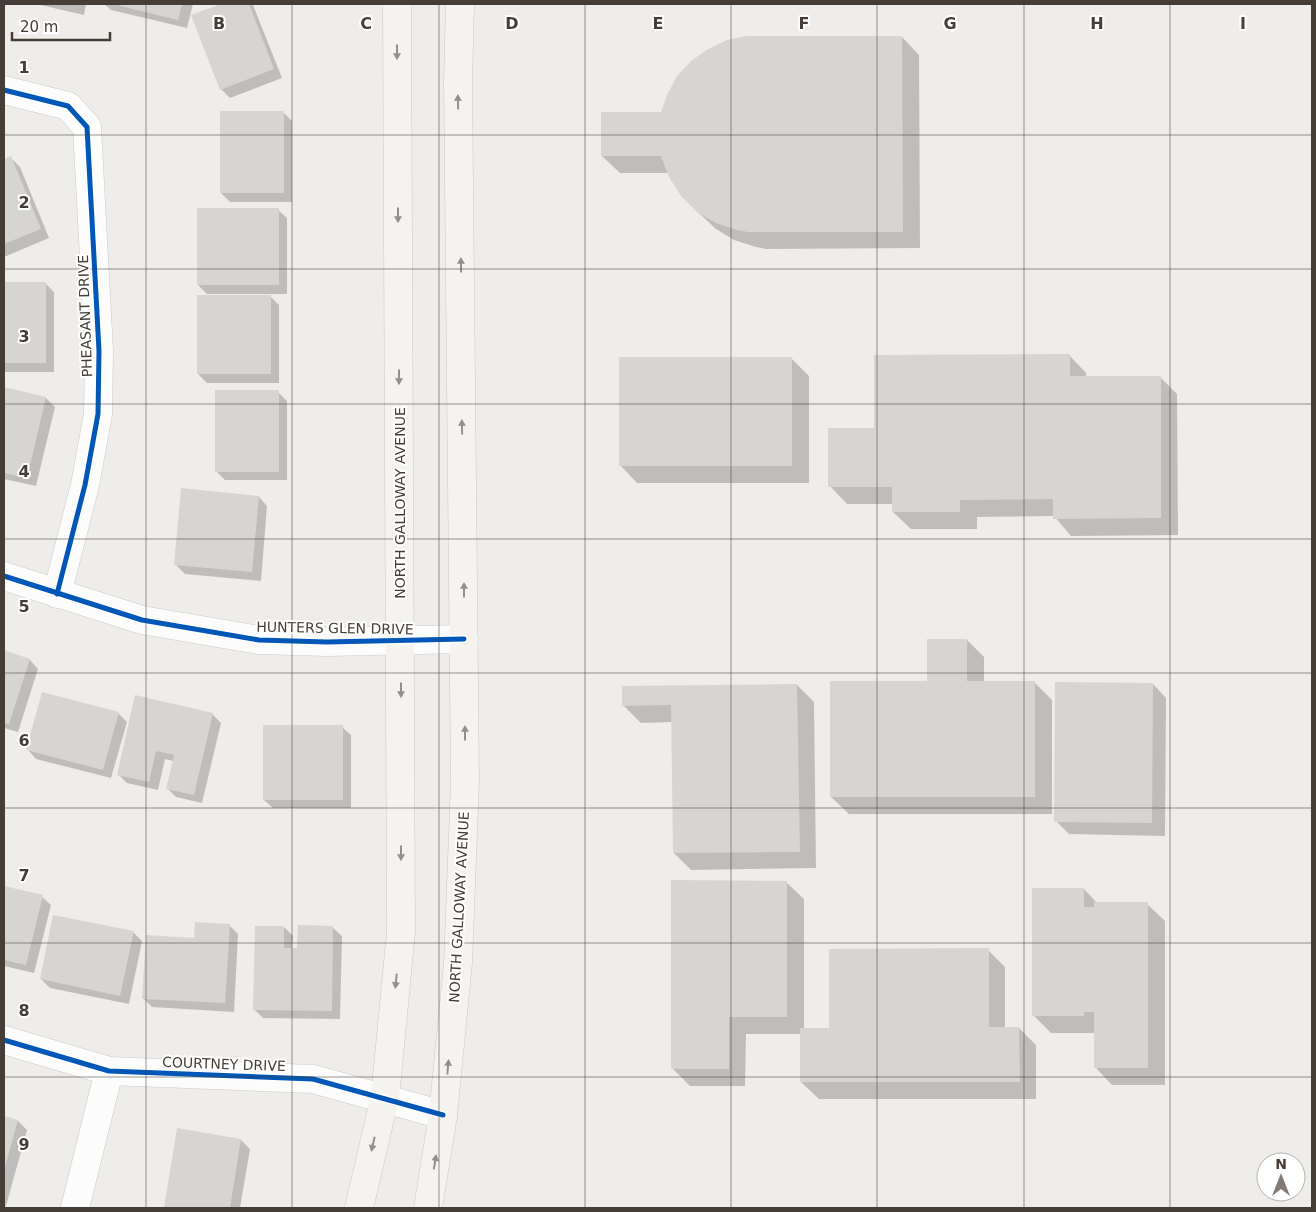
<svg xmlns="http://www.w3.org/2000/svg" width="1316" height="1212" viewBox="0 0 1316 1212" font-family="'DejaVu Sans',sans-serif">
<rect width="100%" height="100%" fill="#efedea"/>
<path fill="#0003" d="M 36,4 L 86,4 L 84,15 Z
M 104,4 L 193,4 L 187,28 L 111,10 Z
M 225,4 L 253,5 L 282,78 L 230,98 L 221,89 L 193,16 Z
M 902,37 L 919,55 L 920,248 L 766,249 L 756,247 L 734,240 L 716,229 L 700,214 L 668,173 L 620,173 L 602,156 L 662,113 Z
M 283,112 L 292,121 L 292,202 L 230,202 L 221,193 Z
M 11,158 L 20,167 L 49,238 L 4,257 L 4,161 Z
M 278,210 L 287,218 L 287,294 L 207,294 L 198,285 Z
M 4,283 L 45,283 L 54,292 L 54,372 L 4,372 Z
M 270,296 L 279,305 L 279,383 L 207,383 L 198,374 Z
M 1069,355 L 1086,373 L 1086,377 L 1160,377 L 1177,394 L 1178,535 L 1071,536 L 1054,516 L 977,517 L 977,529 L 911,529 L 893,512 L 893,504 L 847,504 L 830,486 L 875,429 Z
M 792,359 L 809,376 L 809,483 L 637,483 L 620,465 Z
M 4,388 L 46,398 L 55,407 L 36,486 L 4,479 Z
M 278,392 L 287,401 L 287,480 L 225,480 L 216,471 Z
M 259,497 L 267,506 L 261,581 L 185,574 L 176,565 Z
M 967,640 L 984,657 L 984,683 L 1035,683 L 1052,700 L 1052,814 L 849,814 L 831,797 Z
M 4,652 L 30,660 L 38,669 L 18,732 L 4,728 Z
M 1153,684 L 1166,698 L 1165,836 L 1069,834 L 1056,821 Z
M 797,685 L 814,702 L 816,868 L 691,870 L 674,853 L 672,722 L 641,723 L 623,705 Z
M 118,713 L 127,722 L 111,778 L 36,759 L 28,750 Z
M 212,714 L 221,723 L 202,803 L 176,797 L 167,788 L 173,761 L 165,759 L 158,790 L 127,783 L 118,774 Z
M 342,727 L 351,735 L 351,808 L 273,808 L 264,800 Z
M 786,882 L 804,899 L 804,1029 L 831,1029 L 988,950 L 1005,967 L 1005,1028 L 1019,1028 L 1036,1045 L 1036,1099 L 819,1099 L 801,1082 L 801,1034 L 746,1034 L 745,1086 L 690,1086 L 672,1068 Z
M 4,887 L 42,897 L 51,905 L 34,973 L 4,966 Z
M 1084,889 L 1098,904 L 1147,904 L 1165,921 L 1165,1085 L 1112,1085 L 1095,1067 L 1095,1033 L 1051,1033 L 1034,1016 Z
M 229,925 L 238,934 L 234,1012 L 152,1007 L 143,998 Z
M 284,927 L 293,936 L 292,949 L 298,949 L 333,928 L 342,936 L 340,1019 L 263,1018 L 254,1009 Z
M 133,932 L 142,941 L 129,1004 L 50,988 L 41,979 Z
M 4,1117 L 18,1121 L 27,1130 L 6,1206 L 4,1206 Z
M 178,1130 L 241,1140 L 250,1149 L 240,1208 L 165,1208 Z"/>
<path fill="#d7d5d1" d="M 113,4 L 182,4 L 178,20 Z
M 221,4 L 249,4 L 274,69 L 220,90 L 191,15 Z
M 747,36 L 902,36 L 903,232 L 748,232 L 737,230 L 716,223 L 697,212 L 681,196 L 669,177 L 661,156 L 601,156 L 601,112 L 661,112 L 667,95 L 677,76 L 691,61 L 708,49 L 727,40 Z
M 220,111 L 284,111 L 284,193 L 220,193 Z
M 11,156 L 41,229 L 4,244 L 4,159 Z
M 197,208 L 279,208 L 279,285 L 197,285 Z
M 4,282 L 46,282 L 46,363 L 4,363 Z
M 197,295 L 271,295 L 271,374 L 197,374 Z
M 1070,354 L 1070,376 L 1161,376 L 1161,518 L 1053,519 L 1053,499 L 960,500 L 960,512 L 892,512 L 892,487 L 828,487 L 828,428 L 874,428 L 874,355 Z
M 619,357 L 792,357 L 792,466 L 619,466 Z
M 4,387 L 46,397 L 27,478 L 4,473 Z
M 215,390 L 279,390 L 279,472 L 215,472 Z
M 181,488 L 259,496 L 252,572 L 174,565 Z
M 927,639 L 967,639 L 967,681 L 1035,681 L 1035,797 L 830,797 L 830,681 L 927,681 Z
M 4,650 L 30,659 L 9,724 L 4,723 Z
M 1055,682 L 1153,683 L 1152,823 L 1054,822 Z
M 797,684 L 800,852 L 673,853 L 671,705 L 622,706 L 622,686 Z
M 42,692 L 119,712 L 103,770 L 26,750 Z
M 135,695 L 213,713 L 194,795 L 166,789 L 174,755 L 156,751 L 149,782 L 117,775 Z
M 263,725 L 343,725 L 343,800 L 263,800 Z
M 671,880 L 787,881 L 787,1017 L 729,1017 L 729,1069 L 671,1069 Z
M 4,886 L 43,895 L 26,965 L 4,960 Z
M 1032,888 L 1084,888 L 1084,907 L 1094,907 L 1094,902 L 1148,902 L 1148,1068 L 1094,1068 L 1094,1012 L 1084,1012 L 1084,1016 L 1032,1016 Z
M 53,915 L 134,931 L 120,996 L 40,979 Z
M 195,922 L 230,924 L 225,1003 L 142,999 L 146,935 L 194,938 Z
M 298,925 L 333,926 L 332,1011 L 253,1010 L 255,926 L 284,926 L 284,948 L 297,948 Z
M 989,948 L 989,1027 L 1019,1027 L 1020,1082 L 800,1082 L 800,1028 L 829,1028 L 829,949 Z
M 4,1116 L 18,1120 L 4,1171 Z
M 177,1128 L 241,1139 L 230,1208 L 164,1208 Z"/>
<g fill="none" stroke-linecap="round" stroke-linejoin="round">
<g stroke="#ccc9c6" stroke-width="29">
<path id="street" d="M 4,90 L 68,106 L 87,127 L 99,351 L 98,414 L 85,485 L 57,594
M 4,576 L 142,620 L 259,640 L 327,642 L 464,639
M 4,1040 L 109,1071 L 313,1079 L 443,1115
M 75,1208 L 109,1071"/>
</g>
<g stroke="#cec9c1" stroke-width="29">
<path id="secondary" d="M 359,1208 L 385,1097 L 401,932 L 397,4
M 428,1208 L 443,1115 L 458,963 L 465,782 L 458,82 L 460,4"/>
</g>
<use href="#street" stroke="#fdfcfc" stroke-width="28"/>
<use href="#secondary" stroke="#f5f3ef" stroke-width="28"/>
<g stroke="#fff" stroke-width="8">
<path id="cycleway" d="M 4,90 L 68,106 L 87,127 L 99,351 L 98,414 L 85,485 L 57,594
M 4,576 L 142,620 L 259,640 L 327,642 L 464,639
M 4,1040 L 109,1071 L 313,1079 L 443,1115"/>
</g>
<use href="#cycleway" stroke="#0057b8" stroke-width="5"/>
</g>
<defs><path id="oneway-solid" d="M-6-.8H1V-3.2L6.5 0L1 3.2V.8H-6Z" transform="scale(1.25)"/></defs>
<g fill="#948f8a">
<use href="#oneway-solid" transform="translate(397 52) rotate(90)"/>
<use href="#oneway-solid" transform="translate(458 102) rotate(-91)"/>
<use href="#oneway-solid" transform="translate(398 215) rotate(90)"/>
<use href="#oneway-solid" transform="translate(461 265) rotate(-91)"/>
<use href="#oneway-solid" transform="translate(399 377) rotate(90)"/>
<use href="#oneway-solid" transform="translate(462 427) rotate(-91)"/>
<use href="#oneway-solid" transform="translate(464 590) rotate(-90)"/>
<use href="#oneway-solid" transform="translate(401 690) rotate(90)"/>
<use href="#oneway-solid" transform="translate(465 733) rotate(-90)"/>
<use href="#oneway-solid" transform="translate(401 853) rotate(90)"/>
<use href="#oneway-solid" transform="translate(396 981) rotate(96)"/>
<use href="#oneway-solid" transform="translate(448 1067) rotate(-85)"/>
<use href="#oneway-solid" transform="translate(373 1144) rotate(103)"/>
<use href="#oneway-solid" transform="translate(435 1162) rotate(-81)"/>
</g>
<path fill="none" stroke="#453e37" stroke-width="1" stroke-opacity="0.55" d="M 146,4 L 146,1208M 292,4 L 292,1208M 439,4 L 439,1208M 585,4 L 585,1208M 731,4 L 731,1208M 877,4 L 877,1208M 1024,4 L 1024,1208M 1170,4 L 1170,1208M 4,135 L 1312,135M 4,269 L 1312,269M 4,404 L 1312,404M 4,539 L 1312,539M 4,673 L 1312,673M 4,808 L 1312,808M 4,943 L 1312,943M 4,1077 L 1312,1077"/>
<g text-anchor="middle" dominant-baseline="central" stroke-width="4" stroke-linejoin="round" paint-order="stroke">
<g font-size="14" fill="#453e37" stroke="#fff">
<text transform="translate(85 316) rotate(-92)">PHEASANT DRIVE</text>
<text transform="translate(400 503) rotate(-90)">NORTH GALLOWAY AVENUE</text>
<text transform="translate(335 628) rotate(1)">HUNTERS GLEN DRIVE</text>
<text transform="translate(459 907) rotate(-87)">NORTH GALLOWAY AVENUE</text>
<text transform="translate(224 1064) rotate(2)">COURTNEY DRIVE</text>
</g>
</g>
<g font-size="16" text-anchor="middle" font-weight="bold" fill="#453e37" stroke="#fff" stroke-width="4" stroke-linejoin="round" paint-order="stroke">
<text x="219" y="29">B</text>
<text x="366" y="29">C</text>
<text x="512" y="29">D</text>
<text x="658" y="29">E</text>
<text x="804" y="29">F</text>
<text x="950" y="29">G</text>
<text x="1097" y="29">H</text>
<text x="1243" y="29">I</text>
<text x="24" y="73">1</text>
<text x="24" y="208">2</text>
<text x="24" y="342">3</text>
<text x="24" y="477">4</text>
<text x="24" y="612">5</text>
<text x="24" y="746">6</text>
<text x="24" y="881">7</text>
<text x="24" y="1016">8</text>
<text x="24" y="1150">9</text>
</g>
<rect width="1316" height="1212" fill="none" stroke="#453e37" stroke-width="10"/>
<g transform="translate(1281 1177)"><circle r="24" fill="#ffffff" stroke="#b5b2af"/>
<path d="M0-4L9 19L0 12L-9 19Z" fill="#807b76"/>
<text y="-8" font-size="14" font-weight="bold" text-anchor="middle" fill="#453e37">N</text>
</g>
<path d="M12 32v8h98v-8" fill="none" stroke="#453e37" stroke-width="2.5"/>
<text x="20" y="32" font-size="15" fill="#453e37" stroke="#ffffff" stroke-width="4" paint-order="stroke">20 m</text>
</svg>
